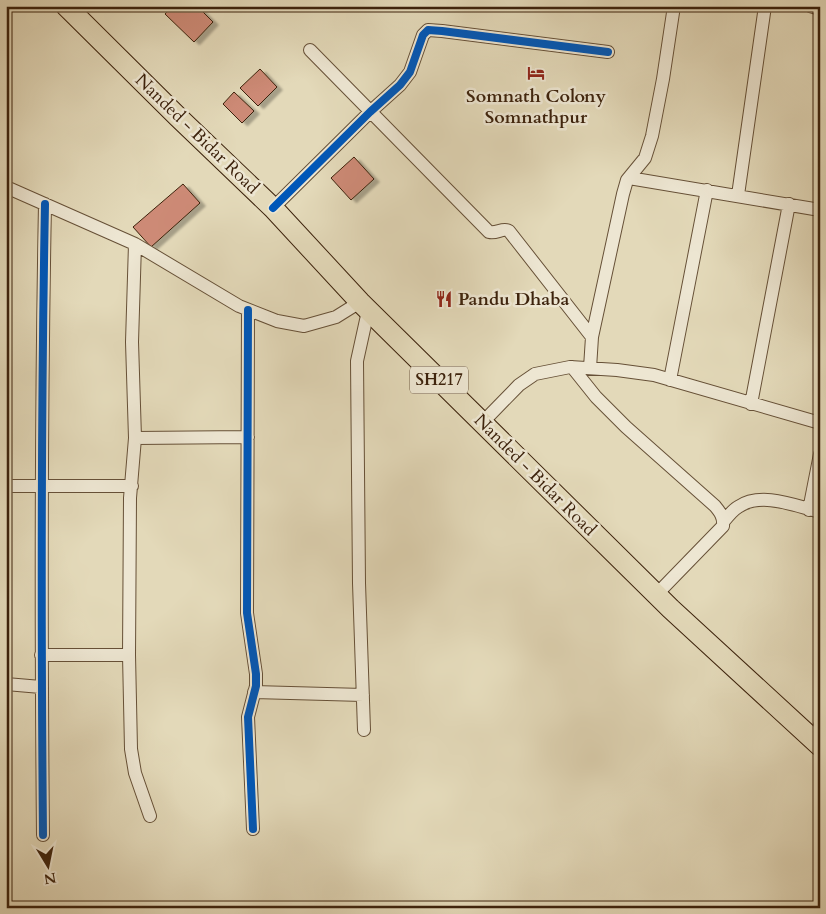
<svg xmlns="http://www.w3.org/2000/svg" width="826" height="914" viewBox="0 0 826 914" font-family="Cardo,serif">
<defs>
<filter id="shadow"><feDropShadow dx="5.5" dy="3" stdDeviation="1" flood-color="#0004"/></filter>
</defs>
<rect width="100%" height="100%" fill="#e3d9b9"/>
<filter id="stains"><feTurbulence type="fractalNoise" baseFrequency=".004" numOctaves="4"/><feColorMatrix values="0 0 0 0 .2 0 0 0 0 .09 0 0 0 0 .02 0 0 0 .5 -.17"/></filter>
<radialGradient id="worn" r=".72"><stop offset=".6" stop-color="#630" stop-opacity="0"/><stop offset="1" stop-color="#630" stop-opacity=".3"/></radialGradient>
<path fill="#cd8a76" stroke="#3c220c" filter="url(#shadow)" d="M 172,6 L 197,6 L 213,22 L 194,42 L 165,14 Z
M 260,69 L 277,87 L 258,106 L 240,88 Z
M 234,92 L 254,111 L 242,123 L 223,104 Z
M 354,157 L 374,179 L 351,200 L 331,178 Z
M 183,184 L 200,203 L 151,247 L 133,227 Z"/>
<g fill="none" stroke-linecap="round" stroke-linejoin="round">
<g stroke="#665037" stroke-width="14">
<path id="street" d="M 810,6 L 820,9
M 310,50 L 489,232 C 497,234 503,227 509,231 L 592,337
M 629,178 L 820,210
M 6,187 L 135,244 L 239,306 L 277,321 L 304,326 L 336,317 L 360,302
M 738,195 L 765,6
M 273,208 L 370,112 L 400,85 L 410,72 L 423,35 L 428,30 L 442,31 L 608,52
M 135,244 L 132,342 L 135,438 L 130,498 L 129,655 L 131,749 L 135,773 L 150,816
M 248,310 L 247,613 L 256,674 L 256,686 L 248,717 L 253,829
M 572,367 L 596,397 L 626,427 L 715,506 C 720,512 724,517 723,526 L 656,595
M 590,368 L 592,337 L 623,194 L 627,180 L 645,158 L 652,136 L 663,79 L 674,6
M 670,380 L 707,190
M 751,404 L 789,204
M 482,423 L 519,385 L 535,374 L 570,367 L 617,370 L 654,375 L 820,423
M 135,438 L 248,437
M 6,486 L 132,486
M 809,510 L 820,454
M 724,521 C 728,516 733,510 738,507 C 761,491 796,506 820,512
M 41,655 L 129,655
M 6,684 L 41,687
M 254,692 L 363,695
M 364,730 L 359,583 L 357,361 L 368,311
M 816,742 L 820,725
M 43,835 C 41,624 41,414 45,204"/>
</g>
<g stroke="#3c220c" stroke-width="22">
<path id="primary" d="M 66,6 L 178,117 L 273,208 L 360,302 L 671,609 L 820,746"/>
</g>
<use href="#street" stroke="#ede6d2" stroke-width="12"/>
<use href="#primary" stroke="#e3d9b9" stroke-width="20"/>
<g stroke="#ede6d2" stroke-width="11">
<path id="cycleway" d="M 273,208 L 370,112 L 400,85 L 410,72 L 423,35 L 428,30 L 442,31 L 608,52
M 248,310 L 247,613 L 256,674 L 256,686 L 248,717 L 253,829
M 43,835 C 41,624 41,414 45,204"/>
</g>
<use href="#cycleway" stroke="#0057b8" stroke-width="8"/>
</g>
<defs>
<g id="hotel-bare" transform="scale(1.35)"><path d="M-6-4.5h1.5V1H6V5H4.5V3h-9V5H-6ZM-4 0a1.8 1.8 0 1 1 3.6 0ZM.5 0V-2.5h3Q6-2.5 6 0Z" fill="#8f2418" stroke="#ede6d2" stroke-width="2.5" paint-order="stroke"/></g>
<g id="restaurant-bare" transform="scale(1.35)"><path d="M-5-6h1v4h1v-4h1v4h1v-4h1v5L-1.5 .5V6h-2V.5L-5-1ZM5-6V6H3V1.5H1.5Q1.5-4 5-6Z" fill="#8f2418" stroke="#ede6d2" stroke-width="2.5" paint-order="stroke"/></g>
</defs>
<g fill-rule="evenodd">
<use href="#hotel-bare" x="536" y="73"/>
<use href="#restaurant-bare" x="444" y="299"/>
</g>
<g text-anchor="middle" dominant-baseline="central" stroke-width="5" stroke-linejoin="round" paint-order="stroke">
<rect fill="#ede6d2" stroke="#715d47" stroke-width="1" x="410" y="366.5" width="58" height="27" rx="4"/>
<g font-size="16" font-weight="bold" fill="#3c220c">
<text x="439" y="380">SH217</text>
</g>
<g font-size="18" font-weight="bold" fill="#3c220c" stroke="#ede6d2">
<text x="536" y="96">Somnath Colony<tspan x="536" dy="21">Somnathpur</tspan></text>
<text x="458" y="299" text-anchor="start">Pandu Dhaba</text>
</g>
<g font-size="18" fill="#3c220c" stroke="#ede6d2">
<text transform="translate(197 134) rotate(44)">Nanded - Bidar Road</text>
<text transform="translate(535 475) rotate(45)">Nanded - Bidar Road</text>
</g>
</g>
<rect width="826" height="914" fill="none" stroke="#e3d9b9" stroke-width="25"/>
<rect x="8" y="8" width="811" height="899" fill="none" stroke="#3c220c" stroke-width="2.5"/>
<rect x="12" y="12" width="801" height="889" fill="none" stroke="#3c220c"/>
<g transform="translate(48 866) rotate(170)" stroke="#ede6d2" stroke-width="4" paint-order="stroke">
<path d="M0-4L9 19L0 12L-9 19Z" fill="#3c220c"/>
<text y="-8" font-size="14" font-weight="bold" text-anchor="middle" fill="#3c220c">N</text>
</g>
<rect width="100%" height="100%" filter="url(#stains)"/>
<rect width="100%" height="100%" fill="url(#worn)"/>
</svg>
